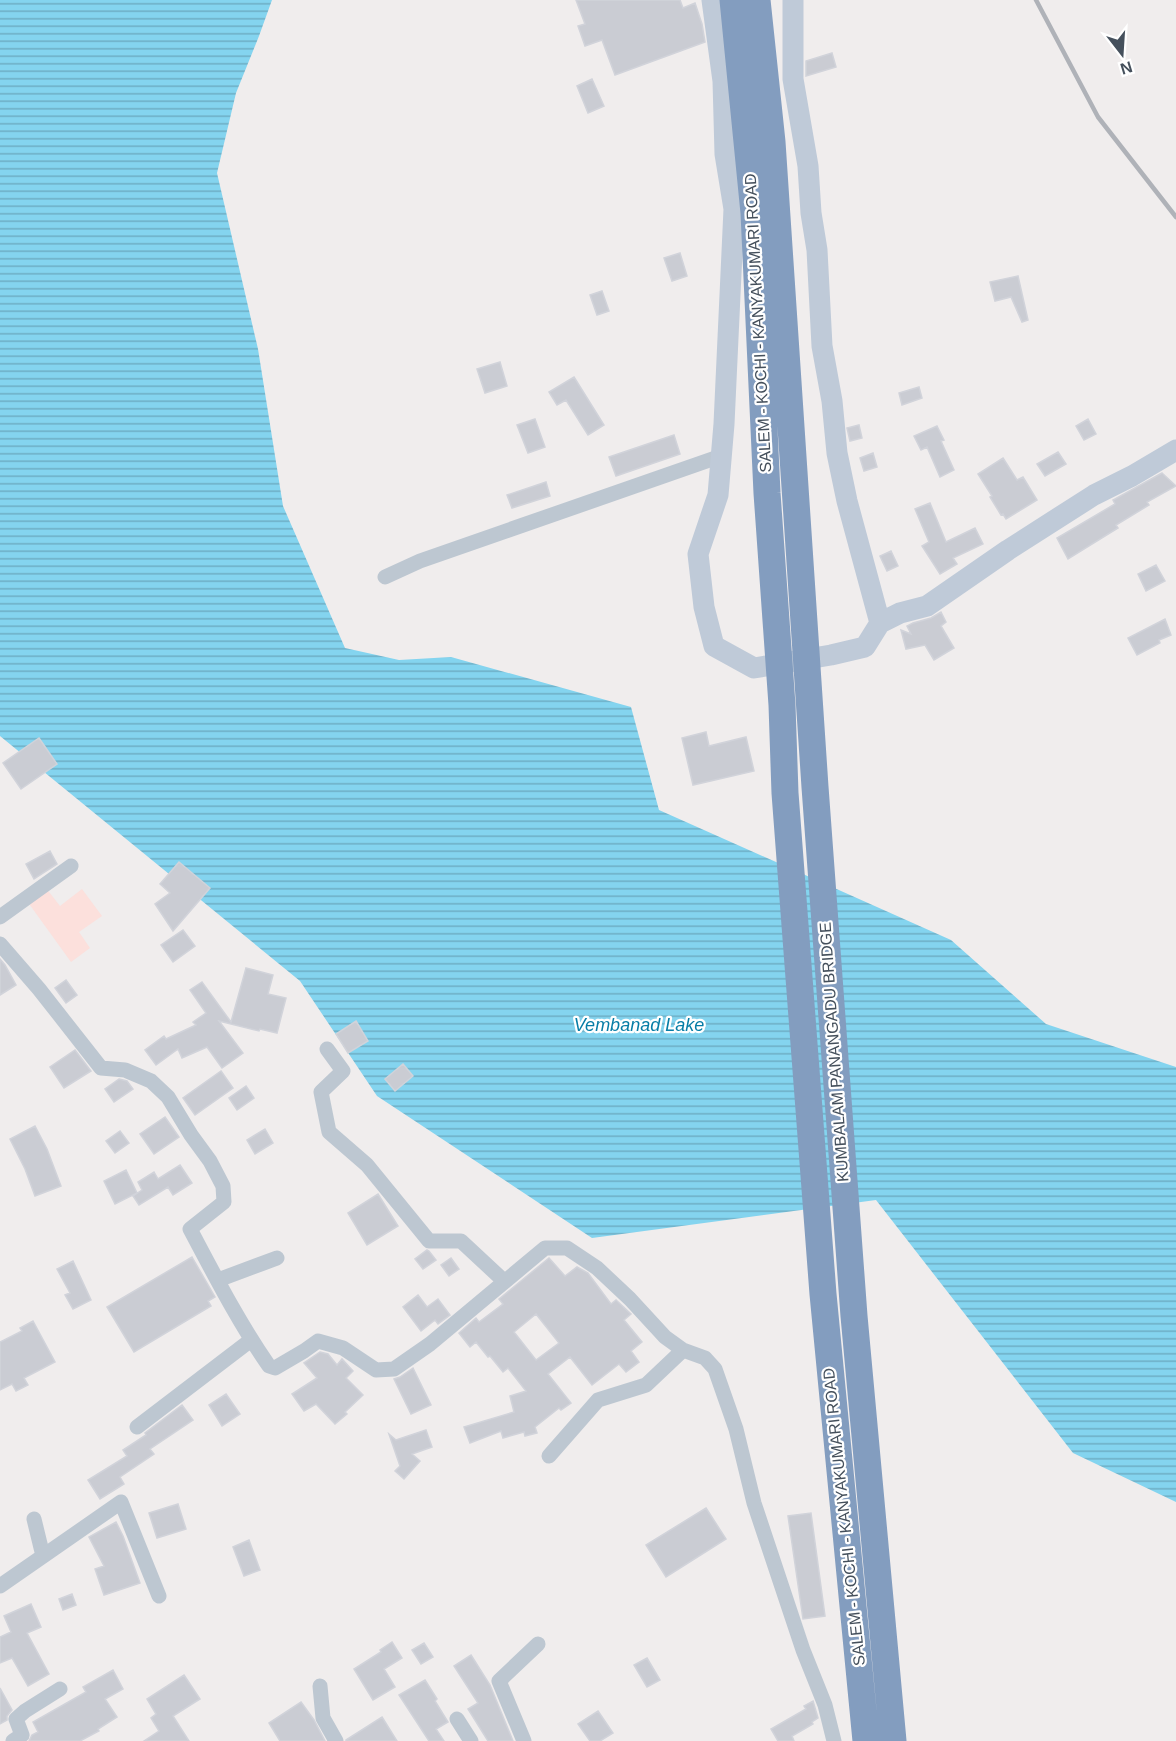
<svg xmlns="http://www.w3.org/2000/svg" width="1176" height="1741" viewBox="0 0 1176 1741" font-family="Arial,sans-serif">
<defs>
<pattern id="water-rules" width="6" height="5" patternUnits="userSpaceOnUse" patternTransform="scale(1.5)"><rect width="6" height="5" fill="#84d4ef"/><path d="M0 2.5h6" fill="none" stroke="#6eaec5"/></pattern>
</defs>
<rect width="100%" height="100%" fill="#f0eded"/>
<path fill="#fce0dc" d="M 46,888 L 60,906 L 82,889 L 102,916 L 79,932 L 90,948 L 71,962 L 27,901 Z"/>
<path fill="url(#water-rules)" d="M 0,0 L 272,0 L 259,36 L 236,93 L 217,173 L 258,349 L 283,506 L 345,648 L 399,660 L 451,657 L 631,707 L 659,810 L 951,940 L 1046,1024 L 1176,1067 L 1176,1502 L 1073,1453 L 876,1200 L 592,1238 L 377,1096 L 300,981 L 0,736 Z"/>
<path fill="#caccd3" stroke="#d1d3da" stroke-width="1.5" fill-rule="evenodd" d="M 576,0 L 680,0 L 683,8 L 695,3 L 702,24 L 705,42 L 615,75 L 602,40 L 585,46 L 578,26 L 585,24 Z
M 832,53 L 836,67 L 806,76 L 806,61 Z
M 592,79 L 604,106 L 588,113 L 577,86 Z
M 680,253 L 687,276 L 672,281 L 664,258 Z
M 1018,276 L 1028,320 L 1022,322 L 1011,297 L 995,301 L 990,282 Z
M 602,291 L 609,311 L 597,315 L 590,295 Z
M 500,362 L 507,386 L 485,393 L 477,369 Z
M 574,377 L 604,425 L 588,435 L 566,400 L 557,405 L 549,392 Z
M 919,387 L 922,398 L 902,405 L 899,393 Z
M 535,419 L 545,447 L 528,453 L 517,425 Z
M 1088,419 L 1096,434 L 1084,440 L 1076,426 Z
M 859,425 L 862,438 L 850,441 L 847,428 Z
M 937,426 L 944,440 L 941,441 L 954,470 L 940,477 L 927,447 L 921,450 L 914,436 Z
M 674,435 L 680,454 L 616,476 L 609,457 Z
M 1058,452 L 1066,464 L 1045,476 L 1037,464 Z
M 873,453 L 877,467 L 864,471 L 860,458 Z
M 1003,458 L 1017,480 L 1023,477 L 1037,500 L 1006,519 L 1003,514 L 1001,515 L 990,497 L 992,496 L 978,474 Z
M 1162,473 L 1176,486 L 1147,502 L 1149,505 L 1116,525 L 1118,528 L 1068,559 L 1057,538 L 1115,504 L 1113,500 Z
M 546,482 L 550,496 L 512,508 L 507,495 Z
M 930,503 L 946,542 L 975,528 L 983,544 L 953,558 L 957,564 L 940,574 L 922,546 L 929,542 L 915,509 Z
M 891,551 L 898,566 L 887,571 L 880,556 Z
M 1156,565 L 1165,581 L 1146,591 L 1138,574 Z
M 941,612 L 946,622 L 941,626 L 954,648 L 934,660 L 925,645 L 906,649 L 901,630 L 911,634 L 907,626 L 913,623 L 931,618 Z
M 1165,619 L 1171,635 L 1159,640 L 1160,643 L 1137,655 L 1128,638 Z
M 706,732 L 709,746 L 746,737 L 754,771 L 693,785 L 682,738 Z
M 39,738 L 57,764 L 21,789 L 3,763 Z
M 50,851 L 57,864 L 34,879 L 26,864 Z
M 179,862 L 210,888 L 173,931 L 155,904 L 170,893 L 160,884 Z
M 183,930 L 195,946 L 173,962 L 161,945 Z
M 0,959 L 5,965 L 16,985 L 0,995 Z
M 246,968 L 273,975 L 268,994 L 286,998 L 277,1033 L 260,1029 L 259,1031 L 219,1021 L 243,1053 L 222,1068 L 207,1047 L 182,1058 L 178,1049 L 156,1065 L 145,1050 L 164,1036 L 166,1039 L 196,1025 L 193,1022 L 206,1013 L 190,990 L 202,982 L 231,1022 Z
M 66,980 L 77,995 L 66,1003 L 55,988 Z
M 356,1021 L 368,1041 L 348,1053 L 336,1034 Z
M 75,1050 L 91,1071 L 64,1088 L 50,1067 Z
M 403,1064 L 413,1076 L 395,1091 L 385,1079 Z
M 221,1071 L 233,1088 L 195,1115 L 183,1098 Z
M 119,1079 L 127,1081 L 133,1089 L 114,1102 L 105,1089 Z
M 246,1086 L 254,1098 L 237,1110 L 229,1098 Z
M 165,1117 L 179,1137 L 154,1154 L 140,1134 Z
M 35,1126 L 47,1149 L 61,1186 L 35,1196 L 25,1169 L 10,1139 Z
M 265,1129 L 273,1143 L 255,1154 L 247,1140 Z
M 120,1131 L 129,1143 L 115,1153 L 106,1141 Z
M 180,1165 L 192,1183 L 173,1195 L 168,1187 L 139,1205 L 133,1196 L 142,1190 L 138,1182 L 154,1172 L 158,1179 Z
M 126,1170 L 137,1193 L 115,1204 L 104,1181 Z
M 378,1194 L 398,1226 L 367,1245 L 348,1213 Z
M 427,1250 L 429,1251 L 436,1260 L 423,1269 L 415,1259 Z
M 192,1257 L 215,1297 L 208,1301 L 211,1306 L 134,1352 L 107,1307 Z
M 451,1258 L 459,1269 L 449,1276 L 441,1265 Z
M 549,1258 L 565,1276 L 577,1267 L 588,1273 L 611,1304 L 616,1300 L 631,1314 L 624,1320 L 642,1342 L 631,1351 L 639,1362 L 626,1372 L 619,1364 L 592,1385 L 570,1357 L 548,1374 L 571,1403 L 561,1410 L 559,1408 L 535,1427 L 537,1433 L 525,1436 L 524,1432 L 503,1438 L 501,1431 L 470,1443 L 464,1427 L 514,1412 L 510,1396 L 526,1391 L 508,1368 L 503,1372 L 490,1356 L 488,1357 L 476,1342 L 470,1347 L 459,1333 L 476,1318 L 479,1322 L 503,1304 L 499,1299 ZM 536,1314 L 559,1343 L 536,1360 L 514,1332 Z
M 73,1261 L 91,1300 L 73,1309 L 65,1295 L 70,1293 L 57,1269 Z
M 418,1295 L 427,1307 L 438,1299 L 450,1315 L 438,1324 L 435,1320 L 421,1331 L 403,1307 Z
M 33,1321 L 55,1362 L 24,1378 L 28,1385 L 16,1391 L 12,1384 L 0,1390 L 0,1342 L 22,1331 L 20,1328 Z
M 320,1352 L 328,1354 L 337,1365 L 342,1359 L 353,1371 L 346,1378 L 363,1395 L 345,1412 L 347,1414 L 335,1424 L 316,1404 L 304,1411 L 292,1394 L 317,1378 L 304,1363 Z
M 413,1368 L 431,1405 L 411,1414 L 394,1379 L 400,1377 Z
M 226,1394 L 240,1414 L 222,1426 L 209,1405 Z
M 182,1405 L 193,1420 L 150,1449 L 154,1454 L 120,1477 L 124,1484 L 100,1499 L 88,1480 L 127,1456 L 123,1450 L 146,1435 L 145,1433 Z
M 426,1430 L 432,1447 L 412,1454 L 420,1461 L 404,1479 L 395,1471 L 400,1466 L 389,1434 L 396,1440 Z
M 178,1504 L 186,1529 L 157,1538 L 149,1513 Z
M 706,1508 L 726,1539 L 666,1577 L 646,1545 Z
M 811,1513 L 825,1616 L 803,1619 L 788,1516 Z
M 116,1522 L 123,1536 L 140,1583 L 104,1595 L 95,1569 L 104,1566 L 89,1537 Z
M 249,1540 L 260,1570 L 244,1576 L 233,1547 Z
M 72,1594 L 76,1605 L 63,1610 L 59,1599 Z
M 31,1604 L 41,1627 L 27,1633 L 49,1674 L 28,1686 L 12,1658 L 0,1663 L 0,1637 L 11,1632 L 4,1616 Z
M 392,1642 L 402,1658 L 384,1669 L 395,1687 L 373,1700 L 354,1669 L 381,1652 L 380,1650 Z
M 424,1643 L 433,1657 L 421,1664 L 412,1650 Z
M 471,1655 L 490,1685 L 513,1741 L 488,1741 L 468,1709 L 478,1703 L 454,1666 Z
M 647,1658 L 660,1680 L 647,1687 L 634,1665 Z
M 113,1670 L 123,1689 L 105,1699 L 117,1717 L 98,1729 L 99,1731 L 80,1741 L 29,1741 L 32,1735 L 38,1732 L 33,1722 L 86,1692 L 83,1687 Z
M 184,1675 L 200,1699 L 173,1716 L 189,1741 L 144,1741 L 159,1731 L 151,1718 L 156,1714 L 147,1699 Z
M 425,1680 L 437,1699 L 435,1701 L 448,1722 L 436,1729 L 444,1741 L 429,1741 L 399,1695 Z
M 0,1688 L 12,1710 L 7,1716 L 7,1720 L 0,1724 Z
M 813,1701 L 818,1718 L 812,1722 L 813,1724 L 792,1736 L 794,1741 L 778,1741 L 771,1729 L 806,1709 L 804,1706 Z
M 301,1702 L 314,1720 L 325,1741 L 280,1741 L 269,1723 Z
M 598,1711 L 613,1733 L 600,1741 L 590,1741 L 578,1724 Z
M 382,1717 L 397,1741 L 346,1741 L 346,1740 Z"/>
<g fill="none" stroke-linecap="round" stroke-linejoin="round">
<path stroke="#bdc7d1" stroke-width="15" d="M 385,577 L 420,561 L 721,456
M 0,917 L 71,866
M 0,944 L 39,989 L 101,1068 L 125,1070 L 151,1081 L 168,1097 L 191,1135 L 210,1161 L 223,1186 L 224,1202 L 190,1229 C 215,1276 239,1323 269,1366 L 275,1368 L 304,1351 L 318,1341 L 343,1348 L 376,1370 L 394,1369 L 430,1344 L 545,1248 L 567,1248 L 597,1268 L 630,1299 L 665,1337 L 683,1350 L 705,1358 L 715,1369 L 736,1429 L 754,1503 L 803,1650 L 825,1705 L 834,1741
M 327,1049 L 343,1071 L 321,1092 L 329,1132 L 367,1165 L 429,1241 L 461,1241 L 504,1281
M 218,1280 L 277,1258
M 137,1427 L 251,1340
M 549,1456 L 598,1400 L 646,1385 L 683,1350
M 34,1519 L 43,1556
M 0,1586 L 121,1502 L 159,1596
M 320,1686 L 323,1718 L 336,1741
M 457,1719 L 471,1741
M 13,1741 L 22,1735 L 16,1719 L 25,1711 L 60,1689
M 524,1741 L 499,1681 L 538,1644"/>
<path stroke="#bfcad8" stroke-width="21" d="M 712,0 L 723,81 L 725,154 L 734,209 L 724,424 L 718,495 L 698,554 L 704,607 L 714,646 L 754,668 L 831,655 L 865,647 L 880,623 L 847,501 L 837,453 L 832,401 L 822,346 L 817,250 L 811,213 L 808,166 L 793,79 L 793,0
M 880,623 L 900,613 L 927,606 L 1008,550 L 1094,495 L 1132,476 L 1176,450"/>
<path stroke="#839dbf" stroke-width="27" d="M 733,0 L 754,213 L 767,493 L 782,705 L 785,793 L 823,1294 L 866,1741
M 757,0 L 772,142 L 815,787 L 854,1316 L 893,1741"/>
<path stroke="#afb2b8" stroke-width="4.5" d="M 1036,0 L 1098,117 L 1176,217"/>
</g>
<g text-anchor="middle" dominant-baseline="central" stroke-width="4.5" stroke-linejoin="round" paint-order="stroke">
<g font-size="16" fill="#45505c" stroke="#fff">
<text transform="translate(758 323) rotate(-93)">SALEM - KOCHI - KANYAKUMARI ROAD</text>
<text transform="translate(834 1052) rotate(-94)">KUMBALAM PANANGADU BRIDGE</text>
<text transform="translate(844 1517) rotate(-96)">SALEM - KOCHI - KANYAKUMARI ROAD</text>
</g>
<g font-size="18" font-style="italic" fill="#077da6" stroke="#fff">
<text x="639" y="1025">Vembanad Lake</text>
</g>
</g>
<g transform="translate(1122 54) rotate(163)" stroke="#ffffff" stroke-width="4.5" paint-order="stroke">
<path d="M0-4.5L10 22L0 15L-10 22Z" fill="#45505c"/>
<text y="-9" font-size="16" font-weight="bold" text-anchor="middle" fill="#45505c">N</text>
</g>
</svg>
